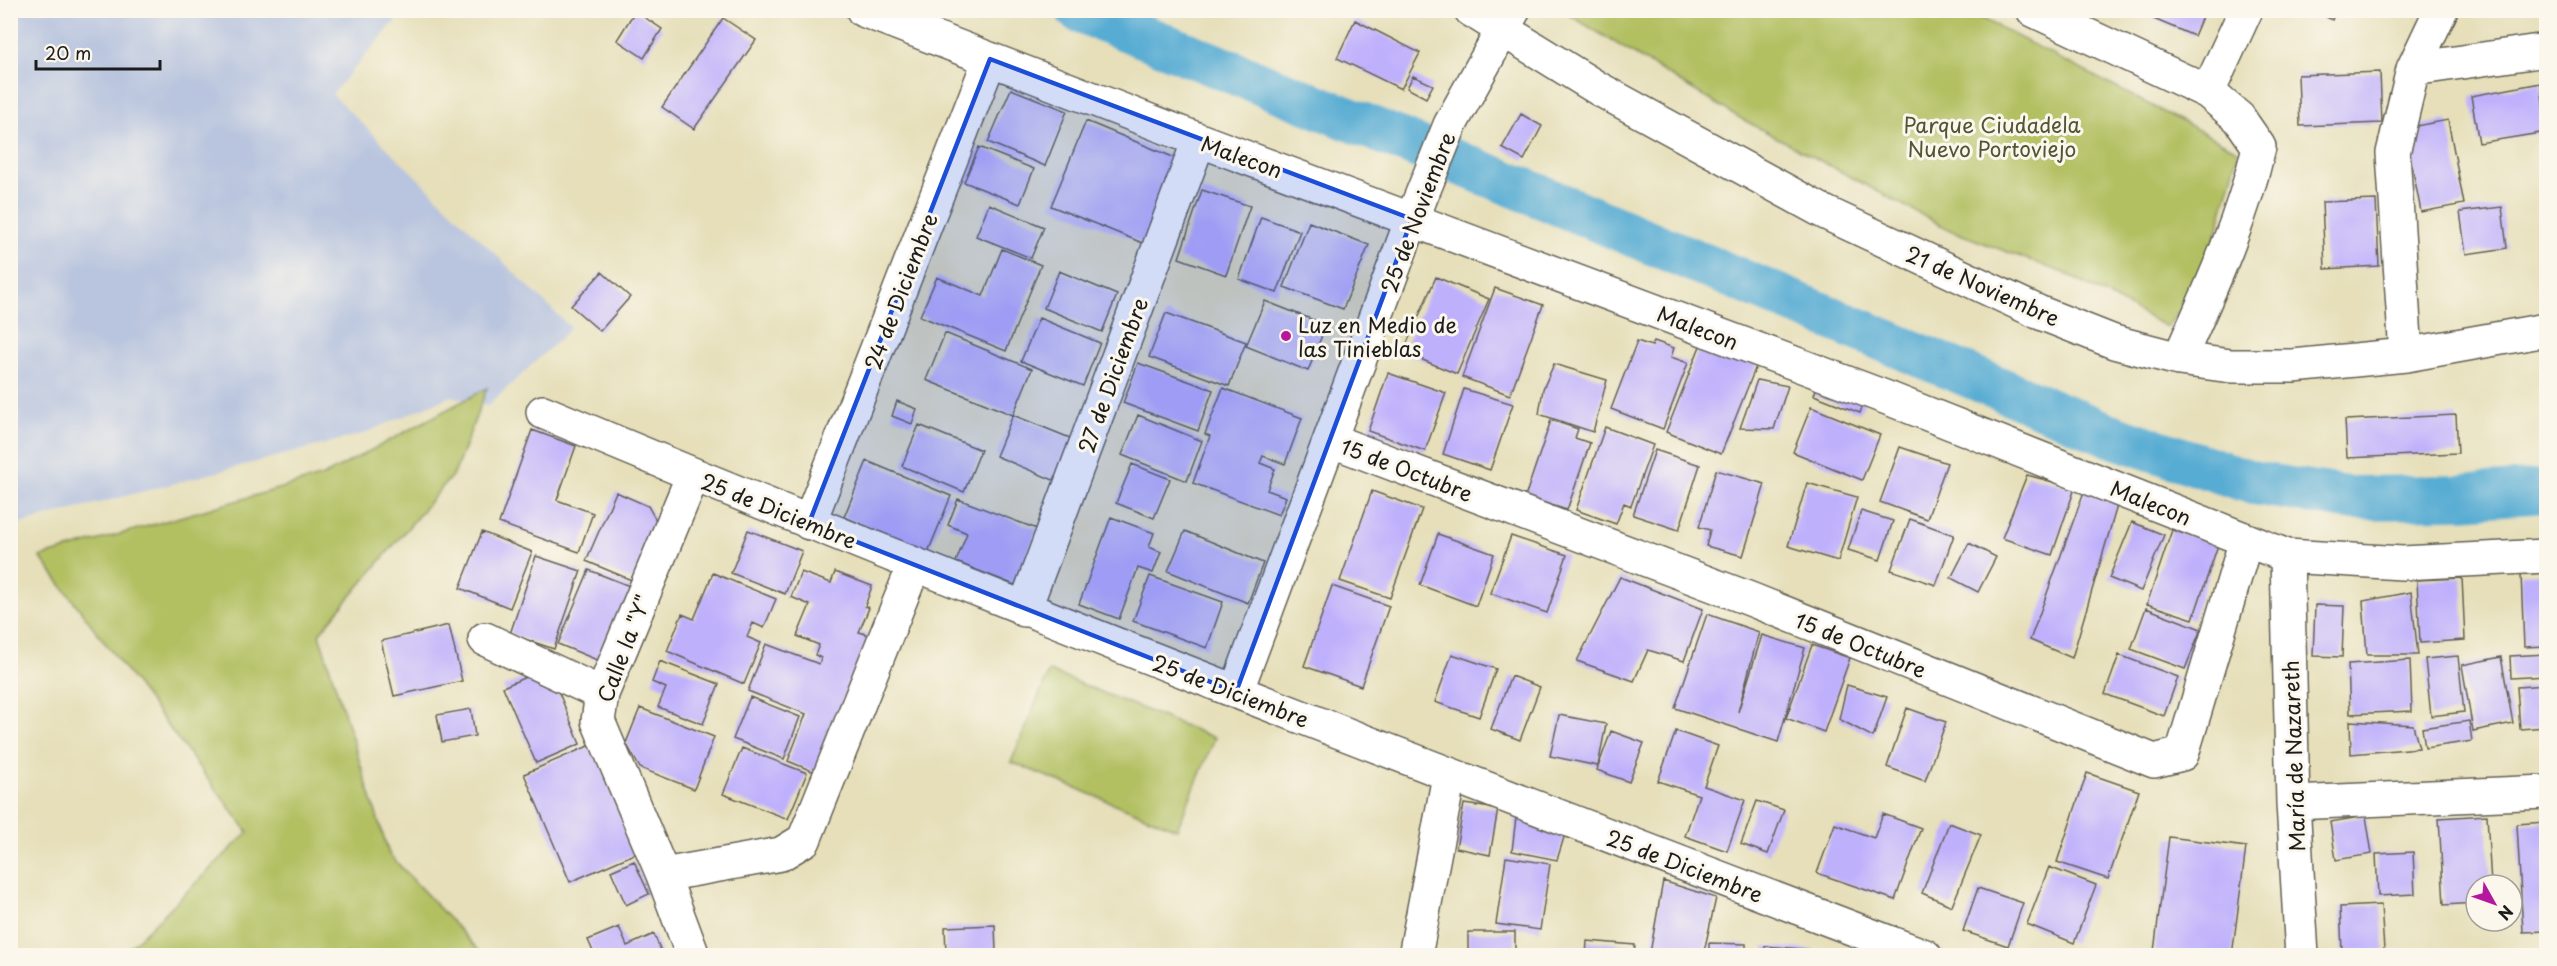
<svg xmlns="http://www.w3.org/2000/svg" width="2557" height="966" viewBox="0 0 2557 966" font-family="'Playpen Sans',sans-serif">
<rect width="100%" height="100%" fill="#fbf7ec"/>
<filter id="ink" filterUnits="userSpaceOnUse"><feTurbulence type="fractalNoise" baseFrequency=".0167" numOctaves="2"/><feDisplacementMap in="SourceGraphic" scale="12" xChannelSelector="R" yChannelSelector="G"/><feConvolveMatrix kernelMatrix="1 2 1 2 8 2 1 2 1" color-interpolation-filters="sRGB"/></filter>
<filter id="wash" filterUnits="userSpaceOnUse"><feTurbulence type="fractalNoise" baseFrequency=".008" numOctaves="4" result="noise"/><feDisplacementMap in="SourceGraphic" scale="24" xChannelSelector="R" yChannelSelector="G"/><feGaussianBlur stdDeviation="1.35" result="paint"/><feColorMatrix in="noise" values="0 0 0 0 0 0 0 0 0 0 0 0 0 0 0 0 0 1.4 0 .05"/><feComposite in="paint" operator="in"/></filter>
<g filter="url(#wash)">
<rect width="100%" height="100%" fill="#e6dfba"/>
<path fill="#b9c5de" d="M 11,11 L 404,11 L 332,94 L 571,328 L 488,406 L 451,396 L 363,434 L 11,526 Z"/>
<path fill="#b2c062" stroke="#676e3f" stroke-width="1.5" d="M 1570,10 L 1968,11 L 2239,151 L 2204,279 L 2167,327 L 2066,274 L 1952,231 L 1740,118 L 1569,15 Z
M 487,388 L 455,472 L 319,634 L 389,854 L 483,955 L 122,955 L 248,832 L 40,557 L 323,476 Z
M 1049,671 L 1215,738 L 1177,829 L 1011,762 Z"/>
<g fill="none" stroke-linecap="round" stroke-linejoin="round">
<path stroke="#57acd3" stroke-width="44" d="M 1078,10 L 1523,189 L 2115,437 L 2254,483 L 2347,498 L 2460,497 L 2546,491"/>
</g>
<g id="blocks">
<path fill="#bfb0fc" d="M 2151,10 L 2205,10 L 2194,36 L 2149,17 Z
M 2313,10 L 2336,10 L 2332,20 Z
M 635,11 L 662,29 L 644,58 L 617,40 Z
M 723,18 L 756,40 L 694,129 L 662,107 Z
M 1355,20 L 1420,53 L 1401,89 L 1337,58 Z
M 2380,72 L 2382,123 L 2300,126 L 2298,75 Z
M 1413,76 L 1433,85 L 1426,98 L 1407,88 Z
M 2541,83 L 2546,132 L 2479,143 L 2471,96 Z
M 1011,89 L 1067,111 L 1045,166 L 988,142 Z
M 1521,114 L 1542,126 L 1524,160 L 1502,148 Z
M 2448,120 L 2464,204 L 2421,212 L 2405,128 Z
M 1086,121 L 1180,160 L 1145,244 L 1051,206 Z
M 979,147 L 1034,169 L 1020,204 L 964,182 Z
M 1202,190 L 1250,206 L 1226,275 L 1179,258 Z
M 2376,200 L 2379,266 L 2325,269 L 2322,202 Z
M 989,204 L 1044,227 L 1031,258 L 976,236 Z
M 2502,207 L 2507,248 L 2466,254 L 2460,212 Z
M 1261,217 L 1300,231 L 1277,293 L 1239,279 Z
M 1309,222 L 1369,245 L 1343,309 L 1284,287 Z
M 1002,249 L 1041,265 L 1006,351 L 920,316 L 937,277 L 983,296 Z
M 1059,271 L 1117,295 L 1102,332 L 1044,308 Z
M 602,272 L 630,297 L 600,331 L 571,306 Z
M 1436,277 L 1489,299 L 1457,374 L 1403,352 Z
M 1495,288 L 1543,305 L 1510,395 L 1462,377 Z
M 1265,301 L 1326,325 L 1308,371 L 1246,346 Z
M 1166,313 L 1246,342 L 1229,386 L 1149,357 Z
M 1039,318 L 1100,343 L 1083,386 L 1021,361 Z
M 945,333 L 1032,369 L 1013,415 L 926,380 Z
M 1637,341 L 1652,346 L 1654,341 L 1674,348 L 1671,357 L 1688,363 L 1663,429 L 1611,409 Z
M 1702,341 L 1757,364 L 1721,454 L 1666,432 Z
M 1138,363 L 1213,390 L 1198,431 L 1123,403 Z
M 1554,364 L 1607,380 L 1593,432 L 1539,414 L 1543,389 Z
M 1388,373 L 1446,393 L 1425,451 L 1368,431 Z
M 1757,380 L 1788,386 L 1774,429 L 1740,428 Z
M 1819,381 L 1865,399 L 1860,413 L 1814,395 Z
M 1223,388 L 1302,418 L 1285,464 L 1263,456 L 1260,463 L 1275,469 L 1267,490 L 1286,497 L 1279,515 L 1193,483 L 1210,436 L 1205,434 Z
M 1464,389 L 1513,404 L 1490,470 L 1443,454 Z
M 897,401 L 917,409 L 912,424 L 892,416 Z
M 1811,407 L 1880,435 L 1862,480 L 1793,452 Z
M 1013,415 L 1075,440 L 1058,482 L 996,456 Z
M 1138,415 L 1202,441 L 1187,481 L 1122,455 Z
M 2456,415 L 2458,453 L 2347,458 L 2345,420 Z
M 1551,420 L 1578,429 L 1575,438 L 1590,443 L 1567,510 L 1525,497 Z
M 919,425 L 981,450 L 964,492 L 902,466 Z
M 1605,427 L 1653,445 L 1631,506 L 1624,503 L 1616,524 L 1576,510 Z
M 532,430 L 576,446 L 557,500 L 593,513 L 579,552 L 499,523 Z
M 1900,447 L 1947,463 L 1927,519 L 1880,502 Z
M 1655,450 L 1700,465 L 1679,530 L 1633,515 Z
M 867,461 L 951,496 L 928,552 L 844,517 Z
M 1132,464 L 1170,479 L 1154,518 L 1116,503 Z
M 1716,470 L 1765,484 L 1743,556 L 1706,546 L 1710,530 L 1699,527 Z
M 2027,475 L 2075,488 L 2052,555 L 2002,538 Z
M 1807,483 L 1857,497 L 1838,561 L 1788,546 Z
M 2085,489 L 2119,499 L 2072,658 L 2030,640 Z
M 1372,491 L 1422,509 L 1390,598 L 1340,581 Z
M 616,492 L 648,506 L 663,533 L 641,584 L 586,561 Z
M 958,499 L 1037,529 L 1015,585 L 956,562 L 967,533 L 948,525 Z
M 1861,511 L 1893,521 L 1880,560 L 1848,550 Z
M 1111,517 L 1154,533 L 1149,547 L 1161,552 L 1153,573 L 1138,568 L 1119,619 L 1079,604 Z
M 1910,519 L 1954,535 L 1936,585 L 1891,570 Z
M 2132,522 L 2164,535 L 2141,591 L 2109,578 Z
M 748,530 L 802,551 L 785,594 L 731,573 Z
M 2172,530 L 2218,545 L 2193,619 L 2147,604 Z
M 1185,531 L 1263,563 L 1248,603 L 1168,571 Z
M 482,532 L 532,552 L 510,608 L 460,588 Z
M 1438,534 L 1494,554 L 1476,606 L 1420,585 Z
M 1511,536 L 1567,555 L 1547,613 L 1490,593 Z
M 1969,543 L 1996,557 L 1978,592 L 1951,578 Z
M 536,556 L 581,571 L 554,649 L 510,634 Z
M 589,570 L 637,589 L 607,664 L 558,644 Z
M 801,572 L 831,583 L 835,572 L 872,586 L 865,606 L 869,608 L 859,632 L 869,635 L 817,773 L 788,761 L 806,714 L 748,691 L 766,644 L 819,664 L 821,658 L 815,655 L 819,645 L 797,636 L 810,605 L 791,597 Z
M 713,573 L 776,599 L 764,628 L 753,623 L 747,637 L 761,643 L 744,684 L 667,651 L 682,614 L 694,619 Z
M 2546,573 L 2546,646 L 2524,647 L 2521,574 Z
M 1150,576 L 1223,602 L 1207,648 L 1133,621 Z
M 1620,577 L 1703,609 L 1684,661 L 1648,650 L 1634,681 L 1577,661 Z
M 2462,578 L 2465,640 L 2420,643 L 2417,580 Z
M 1332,586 L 1389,606 L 1361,686 L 1304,666 Z
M 2411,592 L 2418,655 L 2367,655 L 2363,601 Z
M 2315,605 L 2344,606 L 2342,657 L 2313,656 Z
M 2146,608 L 2201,629 L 2185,669 L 2131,649 Z
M 1707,614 L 1759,632 L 1738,712 L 1762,635 L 1805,648 L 1778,742 L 1675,708 Z
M 449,625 L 462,681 L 394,696 L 381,641 Z
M 1812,645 L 1850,658 L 1824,732 L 1786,718 Z
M 1452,654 L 1496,669 L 1479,717 L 1435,702 Z
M 2546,654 L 2546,676 L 2511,678 L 2510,656 Z
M 2119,655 L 2178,677 L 2164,716 L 2105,694 Z
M 2458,656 L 2464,712 L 2431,716 L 2425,659 Z
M 2501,657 L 2513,723 L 2473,731 L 2462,665 Z
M 2410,660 L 2412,711 L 2350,714 L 2348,664 Z
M 660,661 L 719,684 L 703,724 L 658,707 L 666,688 L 652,682 Z
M 535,673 L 555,683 L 580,744 L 536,763 L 503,687 Z
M 1511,676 L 1540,687 L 1520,740 L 1491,729 Z
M 1847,685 L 1887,697 L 1873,737 L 1839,719 Z
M 2546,685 L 2546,727 L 2520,729 L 2517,687 Z
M 750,697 L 800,717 L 784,759 L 733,739 Z
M 640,708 L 714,737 L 694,789 L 640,768 L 626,743 Z
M 1907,708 L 1946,722 L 1925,781 L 1887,767 Z
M 471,709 L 475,736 L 442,742 L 437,715 Z
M 1559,715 L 1606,724 L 1598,766 L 1550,756 Z
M 2350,721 L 2413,725 L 2419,748 L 2351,754 Z
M 2469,721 L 2472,741 L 2425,748 L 2422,728 Z
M 1611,731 L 1644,743 L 1629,782 L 1597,770 Z
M 1676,731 L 1718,746 L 1704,786 L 1745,800 L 1727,851 L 1685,836 L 1699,795 L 1658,781 Z
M 593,744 L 639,852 L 570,882 L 524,774 Z
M 742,748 L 807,773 L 788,819 L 723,794 Z
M 2087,773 L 2139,791 L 2108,879 L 2057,862 Z
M 1757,801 L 1784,810 L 1768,854 L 1741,844 Z
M 1464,804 L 1498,809 L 1490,855 L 1456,848 Z
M 1883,814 L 1921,828 L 1895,900 L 1817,873 L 1835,824 L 1874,838 Z
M 2487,815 L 2491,885 L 2476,885 L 2476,903 L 2444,905 L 2439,818 Z
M 2366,816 L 2372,854 L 2336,860 L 2330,822 Z
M 1516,817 L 1566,831 L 1557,860 L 1512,851 Z
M 2546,822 L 2546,931 L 2523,932 L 2517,824 Z
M 1949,823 L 1981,835 L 1952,906 L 1922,893 Z
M 2169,837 L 2246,847 L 2232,956 L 2191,956 L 2154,951 Z
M 2413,852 L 2415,894 L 2378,896 L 2376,854 Z
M 1506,857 L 1550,864 L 1540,930 L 1496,924 Z
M 634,861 L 649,894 L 626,905 L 611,871 Z
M 2049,867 L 2096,885 L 2074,943 L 2027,924 Z
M 1663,881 L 1716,898 L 1703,956 L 1663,956 L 1650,953 Z
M 1978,888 L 2023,903 L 2008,946 L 1963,931 Z
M 2381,905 L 2384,950 L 2342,951 L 2340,907 Z
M 995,925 L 996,953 L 946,954 L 945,927 Z
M 619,927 L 627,946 L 654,934 L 663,956 L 595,956 L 588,940 Z
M 1468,932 L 1515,932 L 1515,956 L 1468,956 Z
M 1587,941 L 1635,945 L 1634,956 L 1586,956 Z
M 1709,943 L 1746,944 L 1746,956 L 1709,956 Z
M 1765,946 L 1813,950 L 1812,956 L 1764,956 Z
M 1524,951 L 1569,952 L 1569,956 L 1523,956 Z"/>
</g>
</g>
<g filter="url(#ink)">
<use href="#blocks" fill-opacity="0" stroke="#636053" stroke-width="1.5"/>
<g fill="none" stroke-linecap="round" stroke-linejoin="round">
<g stroke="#636053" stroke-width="36">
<path id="minor" d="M 863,10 L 1199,140 L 1890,399 L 2287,556 L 2402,563 L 2546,556
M 1471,10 L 1599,89 L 1826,213 L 2038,312 L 2114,342 L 2179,359 L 2231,366 L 2293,366 L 2406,355 L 2546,330
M 2033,10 L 2208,92 L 2239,118 L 2259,147 C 2242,221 2210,290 2179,359
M 2413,69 L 2546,50
M 2208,92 L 2246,10
M 2406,355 L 2393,153 L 2413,69 L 2441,10
M 543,412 C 999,603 1462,780 1925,956
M 1330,440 L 1750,599 L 2154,761 L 2182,754 L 2246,540
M 693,475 L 602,694 L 598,721 L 663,875 L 693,956
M 809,523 L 990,59
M 2287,556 L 2293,803 L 2302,956
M 1024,610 L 1199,140
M 485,639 L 602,694
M 1236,692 L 1412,219 L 1450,125 L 1513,11
M 2293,803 L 2546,792
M 663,875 L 781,854 L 804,840 L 914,566
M 1415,956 L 1449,776"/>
</g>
<use href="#minor" stroke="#fff" stroke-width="33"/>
</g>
</g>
<path fill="#1d4ed8" fill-opacity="0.2" stroke="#1d4ed8" stroke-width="4.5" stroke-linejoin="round" d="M 990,59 L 1412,219 L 1236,692 L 809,523 Z"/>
<circle fill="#b5179e" stroke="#fbf7ec" stroke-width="2" cx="1286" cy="336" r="6"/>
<g text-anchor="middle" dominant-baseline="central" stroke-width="6" stroke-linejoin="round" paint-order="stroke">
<g font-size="21" fill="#505534" stroke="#fbf7ec">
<text x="1992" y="124">Parque Ciudadela<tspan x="1992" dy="24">Nuevo Portoviejo</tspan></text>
</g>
<g font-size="21" fill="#1c1c1c" stroke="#fbf7ec">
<text transform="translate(1242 156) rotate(20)">Malecon</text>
<text transform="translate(1417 212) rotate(-69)">25 de Noviembre</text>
<text transform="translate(1983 285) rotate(24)">21 de Noviembre</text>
<text transform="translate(900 291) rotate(-69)">24 de Diciembre</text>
<text transform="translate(1698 327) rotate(21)">Malecon</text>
<text transform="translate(1112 375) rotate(-70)">27 de Diciembre</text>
<text transform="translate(1407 469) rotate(21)">15 de Octubre</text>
<text transform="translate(2151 502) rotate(22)">Malecon</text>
<text transform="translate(779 510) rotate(22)">25 de Diciembre</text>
<text transform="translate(1861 644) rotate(22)">15 de Octubre</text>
<text transform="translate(623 648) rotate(-69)">Calle la "Y"</text>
<text transform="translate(1231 690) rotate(21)">25 de Diciembre</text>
<text transform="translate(2293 756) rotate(-92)">María de Nazareth</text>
<text transform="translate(1685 865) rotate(21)">25 de Diciembre</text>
</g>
<g font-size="21" fill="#1c1c1c" stroke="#fbf7ec" text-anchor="start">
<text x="1298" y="324">Luz en Medio de<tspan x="1298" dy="24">las Tinieblas</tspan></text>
</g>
</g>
<rect width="2557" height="966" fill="none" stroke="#fbf7ec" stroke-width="36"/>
<g transform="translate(2494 903) rotate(130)"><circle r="28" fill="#fbf7ec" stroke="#a29f99" stroke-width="1.5"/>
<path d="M0-4.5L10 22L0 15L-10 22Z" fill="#b5179e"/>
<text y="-9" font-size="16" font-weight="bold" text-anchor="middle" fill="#1c1c1c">N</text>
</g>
<path d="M36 60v9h124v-9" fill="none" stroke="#1c1c1c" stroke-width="3"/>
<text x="45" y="60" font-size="18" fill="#1c1c1c" stroke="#fbf7ec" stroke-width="4.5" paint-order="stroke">20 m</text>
</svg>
